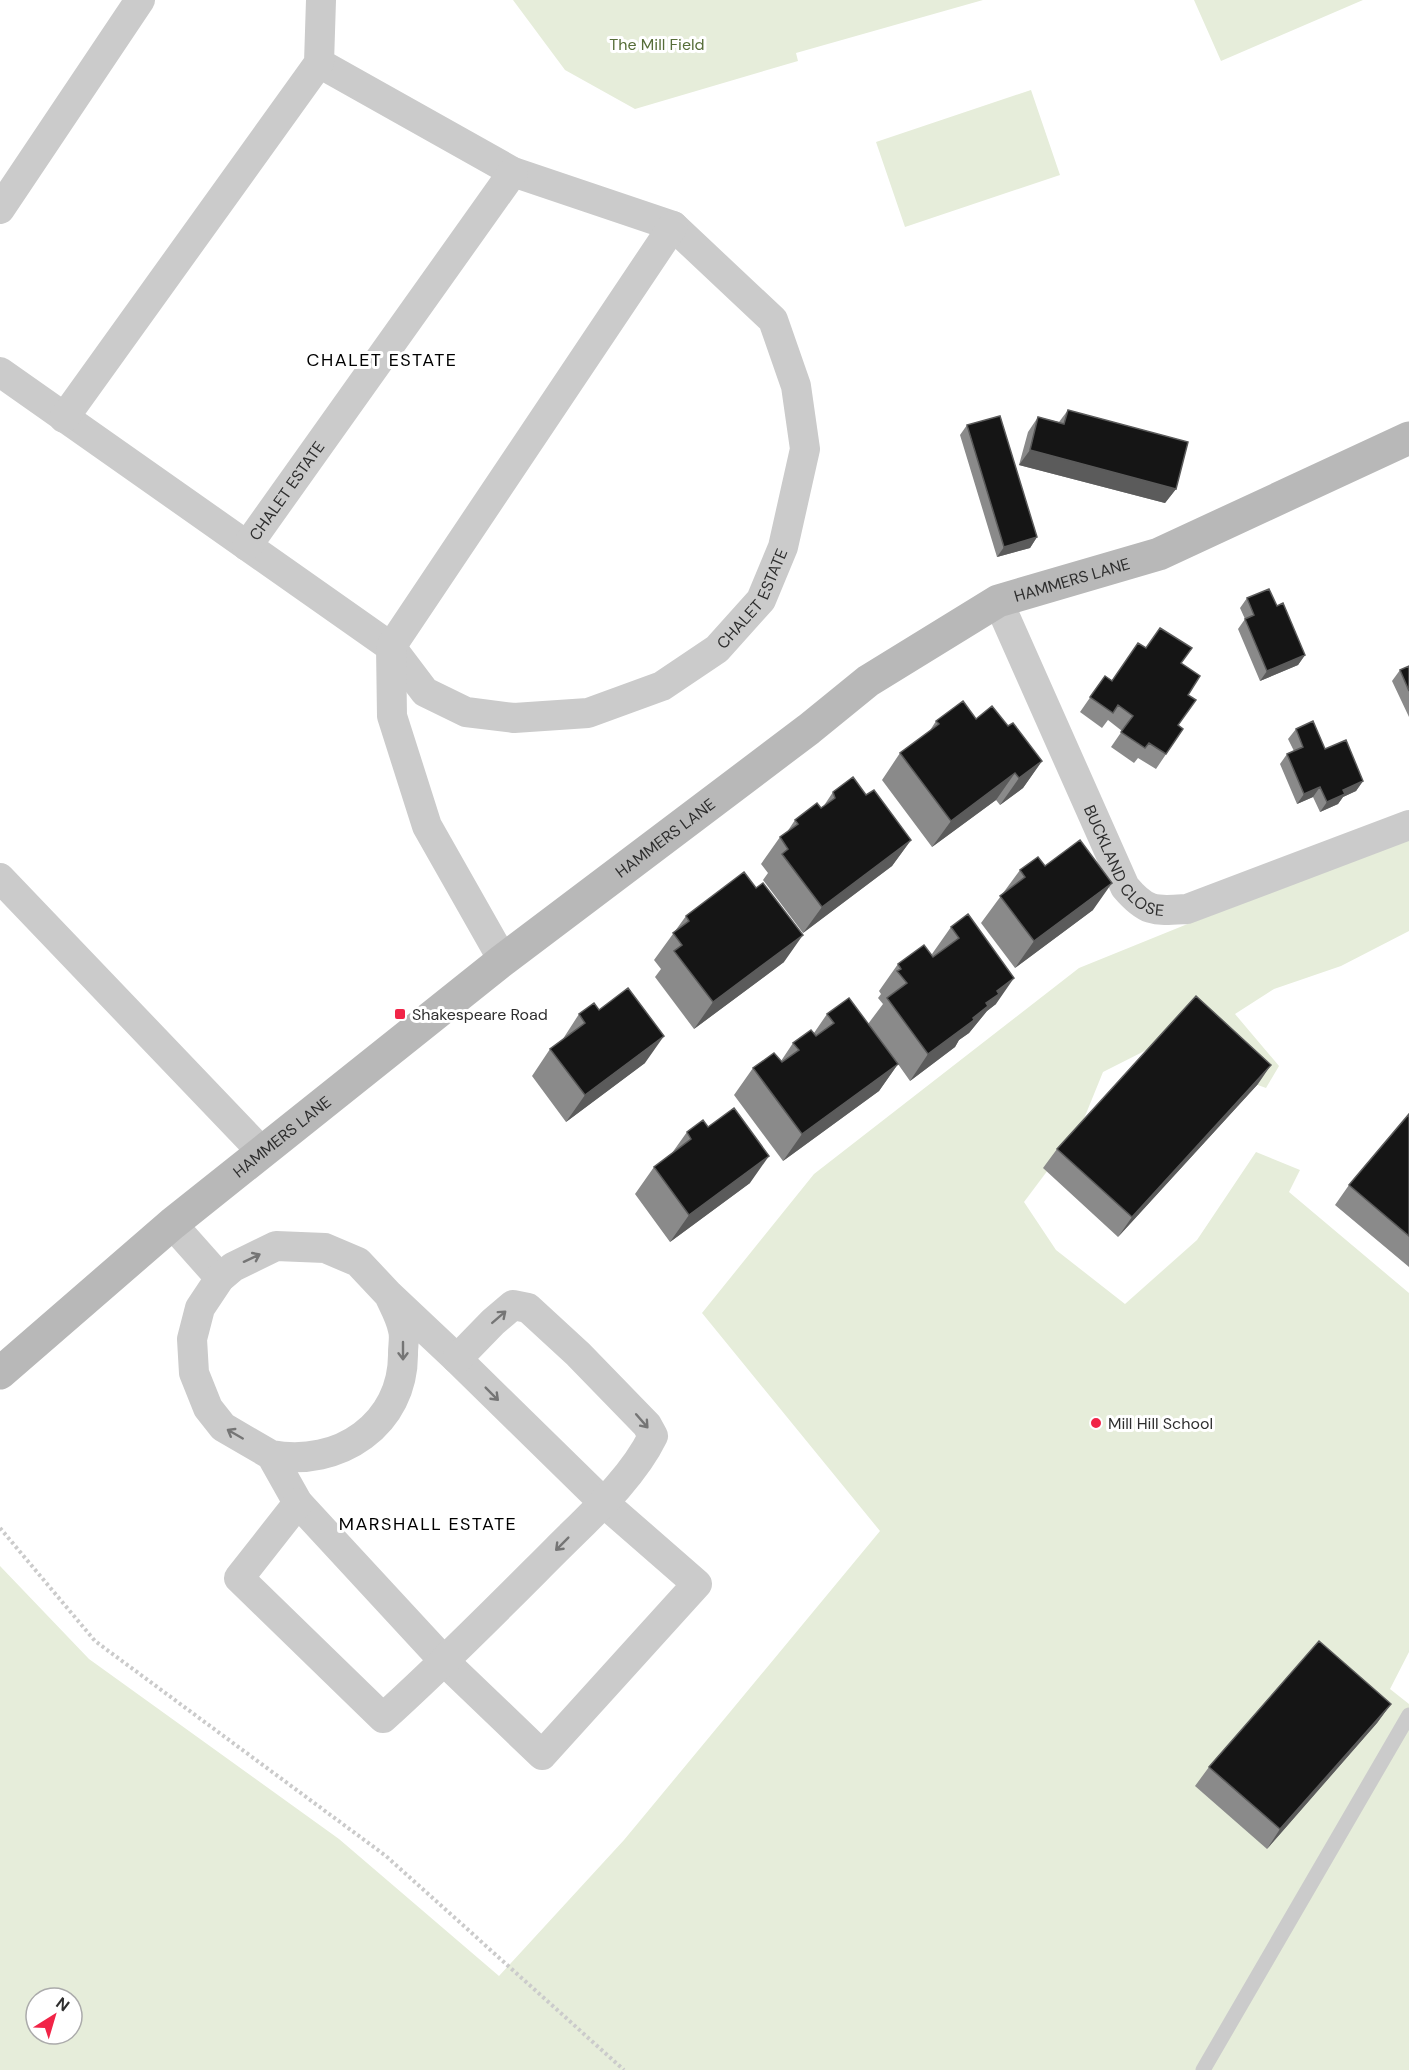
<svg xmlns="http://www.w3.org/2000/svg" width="1409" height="2070" viewBox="0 0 1409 2070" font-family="'DM Sans',sans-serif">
<rect width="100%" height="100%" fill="#fff"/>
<path fill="#e6edda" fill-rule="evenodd" d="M 513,0 L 983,0 L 796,53 L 798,61 L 635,109 L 565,70 Z
M 1194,0 L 1363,0 L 1221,61 Z
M 1031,90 L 1060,175 L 905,227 L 876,142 Z
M 1409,839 L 1409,931 L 1341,966 L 1274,989 L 1235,1014 L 1279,1066 L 1266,1088 L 1225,1073 L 1190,1028 L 1103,1072 L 1081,1126 L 1024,1202 L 1056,1250 L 1125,1304 L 1197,1240 L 1256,1152 L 1300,1170 L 1289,1192 L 1409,1293 L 1409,1652 L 1390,1689 L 1409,1704 L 1409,2070 L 0,2070 L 0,1566 L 89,1659 L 339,1839 L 499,1976 L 624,1840 L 880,1531 L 702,1313 L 814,1174 L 1079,968 L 1343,861 ZM 36,1998 L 72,1998 L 72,2034 L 36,2034 Z"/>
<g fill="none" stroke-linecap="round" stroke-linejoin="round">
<path stroke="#cbcbcb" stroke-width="4" stroke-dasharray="3 3" stroke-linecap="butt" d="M 0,1528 L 95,1641 L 386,1856 L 624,2070"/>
<path stroke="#cbcbcb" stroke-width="15" d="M 1203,2070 L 1409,1715"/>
<g stroke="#cbcbcb" stroke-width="30">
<path d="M 0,209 L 140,0"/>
<path id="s1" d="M 0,372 L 391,647 L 425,692 L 466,712 L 514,718 L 588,713 L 662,686 L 717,649 L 761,600 L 783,547 L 805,449 L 796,386 L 773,320 L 673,226 L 513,172 L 319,63"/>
<path d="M 64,418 L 319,63 L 321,0"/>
<path id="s2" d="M 247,546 L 513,172"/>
<path id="s3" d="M 998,601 L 1125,887 C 1147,913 1155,911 1187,909 L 1409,825"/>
<path d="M 0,878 L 262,1152"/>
<path d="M 503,960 L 427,826 L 392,716 L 391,647 L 673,226"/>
<path d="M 172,1224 L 220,1278"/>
<path d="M 271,1455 L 298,1503 L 445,1662 L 542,1755 L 697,1584 L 603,1502 L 457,1359 L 389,1295 L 358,1262 L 325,1248 L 276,1246 L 233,1267 L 220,1278 L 200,1308 L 192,1339 L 194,1373 L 208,1408 L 223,1427 L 271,1455 C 339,1468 404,1424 403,1353 C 403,1345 405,1337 403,1330 C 401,1318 394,1306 389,1295"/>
<path d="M 298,1503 L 239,1578 L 383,1718 C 443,1664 499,1607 556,1550 C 590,1516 632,1479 653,1436 L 647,1425 L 578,1354 L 528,1308 L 513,1305 L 493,1322 L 457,1359"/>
</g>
<path stroke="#b8b8b8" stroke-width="33" id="s4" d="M 0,1373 L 172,1224 L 503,960 L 809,729 L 868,681 L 998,601 L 1159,554 L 1409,438"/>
</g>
<path fill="#8a8a8a" d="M 1068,410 L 1176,489 L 1165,503 L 1019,465 L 1028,432 L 1038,417 L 1059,422 Z
M 967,425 L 1037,537 L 1030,548 L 997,557 L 960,435 Z
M 1247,598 L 1277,606 L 1305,655 L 1298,665 L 1260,681 L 1238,629 L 1245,619 L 1240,608 Z
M 1146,648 L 1181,663 L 1188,695 L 1178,725 L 1183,729 L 1156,769 L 1138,758 L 1134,763 L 1111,747 L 1122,731 L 1108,720 L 1102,728 L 1080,712 L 1105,676 L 1112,680 Z
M 1409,666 L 1409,717 L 1392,681 L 1400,670 Z
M 976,719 L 1008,726 L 1042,761 L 1023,788 L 1000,805 L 996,800 L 932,847 L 882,780 L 900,753 L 929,732 L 936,721 Z
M 1296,729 L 1325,749 L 1363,781 L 1356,791 L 1343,797 L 1338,804 L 1320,812 L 1313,797 L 1297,804 L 1280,764 L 1287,754 L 1294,751 L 1288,739 Z
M 833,792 L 866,795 L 911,840 L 892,866 L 803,933 L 763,880 L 768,873 L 761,864 L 780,837 L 787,832 L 795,820 L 823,807 Z
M 1045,866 L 1093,910 L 1015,968 L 981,923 L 1020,870 Z
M 968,914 L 996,1004 L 987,1011 L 969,1033 L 959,1040 L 955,1047 L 910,1081 L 898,1064 L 879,1091 L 783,1161 L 734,1095 L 753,1068 L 781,1061 L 793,1043 L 814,1033 L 827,1014 L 868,1024 L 883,1004 L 878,998 L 881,994 L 879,991 L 898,964 L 933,957 L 932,954 L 951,927 Z
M 686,916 L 784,962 L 694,1029 L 655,977 L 661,969 L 654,960 Z
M 599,1010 L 645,1063 L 566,1122 L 532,1076 L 550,1049 L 561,1042 L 579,1014 Z
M 1258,1084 L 1118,1237 L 1043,1168 L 1057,1149 Z
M 1409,1114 L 1409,1267 L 1335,1205 L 1349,1185 Z
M 708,1127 L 750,1183 L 670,1242 L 635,1194 L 654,1167 L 672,1153 L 687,1132 Z
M 1391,1704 L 1377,1723 L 1267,1849 L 1195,1786 L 1209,1767 Z"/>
<path fill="#5b5b5b" d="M 1030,450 L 1176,489 L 1165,503 L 1019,465 Z
M 1037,537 L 1030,548 L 997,557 L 1004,547 Z
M 1305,655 L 1298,665 L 1260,681 L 1267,671 Z
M 1042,761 L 1023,788 L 1000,805 L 1019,778 Z
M 1015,773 L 996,800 L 932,847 L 951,821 Z
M 1363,781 L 1356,791 L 1343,797 L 1338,804 L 1320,812 L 1327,802 L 1343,790 Z
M 1320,787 L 1313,797 L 1297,804 L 1304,794 Z
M 911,840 L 892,866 L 803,933 L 822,907 Z
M 1112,883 L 1093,910 L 1015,968 L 1034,941 Z
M 803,935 L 784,962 L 694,1029 L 713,1002 Z
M 1014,978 L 996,1004 L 987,1011 L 969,1033 L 959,1040 L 955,1047 L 910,1081 L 928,1054 L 986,1003 L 997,991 Z
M 664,1036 L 645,1063 L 566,1122 L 585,1095 Z
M 898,1064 L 879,1091 L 783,1161 L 802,1134 Z
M 1271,1065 L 1258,1084 L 1118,1237 L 1132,1217 Z
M 769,1156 L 750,1183 L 670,1242 L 689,1215 Z
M 1391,1704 L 1377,1723 L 1267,1849 L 1280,1829 Z"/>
<path fill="#151515" stroke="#5b5b5b" stroke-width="1.5" d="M 1068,410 L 1188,442 L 1176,489 L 1030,450 L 1038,417 L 1064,424 Z
M 1000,416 L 1037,537 L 1004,547 L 967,425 Z
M 1269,589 L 1277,606 L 1283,603 L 1305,655 L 1267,671 L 1245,619 L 1254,615 L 1247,598 Z
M 1160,628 L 1192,648 L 1181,663 L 1200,676 L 1188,695 L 1196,700 L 1178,725 L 1183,729 L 1166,754 L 1149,743 L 1145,748 L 1121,732 L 1133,716 L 1118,705 L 1113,713 L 1090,697 L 1105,676 L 1112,681 L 1138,643 L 1146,648 Z
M 1409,666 L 1409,691 L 1400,670 Z
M 963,701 L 976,719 L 992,706 L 1008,726 L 1013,723 L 1042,761 L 1019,778 L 1015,773 L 951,821 L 900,753 L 939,724 L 936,721 Z
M 1313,721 L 1325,749 L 1346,740 L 1363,781 L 1343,790 L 1345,794 L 1327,802 L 1320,787 L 1304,794 L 1287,754 L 1303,747 L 1296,729 Z
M 853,777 L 866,795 L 874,790 L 911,840 L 822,907 L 782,854 L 788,849 L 780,837 L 798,824 L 795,820 L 817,803 L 821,808 L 835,798 L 833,792 Z
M 1080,840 L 1112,883 L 1034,941 L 1000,896 L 1025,877 L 1020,870 L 1038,857 L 1045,866 Z
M 744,872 L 756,888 L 763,883 L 803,935 L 713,1002 L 674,951 L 682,945 L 673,933 L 689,921 L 686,916 Z
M 968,914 L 1014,978 L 997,991 L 999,994 L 986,1003 L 988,1006 L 973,1018 L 974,1020 L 928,1054 L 887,998 L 907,983 L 897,971 L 901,969 L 898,964 L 924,945 L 933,957 L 959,938 L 951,927 Z
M 628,988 L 664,1036 L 585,1095 L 550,1049 L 585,1023 L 579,1014 L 594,1003 L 599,1010 Z
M 1196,996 L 1271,1065 L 1132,1217 L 1057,1149 Z
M 849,998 L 898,1064 L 802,1134 L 753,1068 L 774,1053 L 782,1062 L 799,1050 L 793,1043 L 811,1030 L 816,1036 L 834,1023 L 827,1014 Z
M 734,1108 L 769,1156 L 689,1215 L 654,1167 L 691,1139 L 687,1132 L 703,1120 L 708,1127 Z
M 1409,1114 L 1409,1236 L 1349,1185 Z
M 1319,1641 L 1391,1704 L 1280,1829 L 1209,1767 Z"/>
<defs><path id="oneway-shaft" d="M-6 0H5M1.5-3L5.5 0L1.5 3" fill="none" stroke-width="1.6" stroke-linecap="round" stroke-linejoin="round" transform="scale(1.5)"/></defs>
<g stroke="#757575">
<use href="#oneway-shaft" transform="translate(252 1258) rotate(-25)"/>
<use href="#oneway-shaft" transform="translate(499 1317) rotate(-41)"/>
<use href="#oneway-shaft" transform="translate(403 1351) rotate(90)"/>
<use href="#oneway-shaft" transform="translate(492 1394) rotate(45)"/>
<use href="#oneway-shaft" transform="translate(642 1421) rotate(49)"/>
<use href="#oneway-shaft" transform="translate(235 1434) rotate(-150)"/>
<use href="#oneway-shaft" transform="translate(562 1544) rotate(135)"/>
</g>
<g fill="#f12447" stroke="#fff" stroke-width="2">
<rect x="394" y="1008" width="12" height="12" rx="3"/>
<circle cx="1096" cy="1423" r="6"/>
</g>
<g text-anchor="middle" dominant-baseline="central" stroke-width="6" stroke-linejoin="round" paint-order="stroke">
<g font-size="16" fill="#566d38" stroke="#fff">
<text x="657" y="44">The Mill Field</text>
</g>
<g font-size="16" fill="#2e2e2e" stroke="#fff">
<text stroke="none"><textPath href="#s2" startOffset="68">CHALET ESTATE</textPath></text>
<text stroke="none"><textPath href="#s4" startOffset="1340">HAMMERS LANE</textPath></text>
<text stroke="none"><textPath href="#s1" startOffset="910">CHALET ESTATE</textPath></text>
<text stroke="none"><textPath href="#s4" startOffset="854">HAMMERS LANE</textPath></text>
<text stroke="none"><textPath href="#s3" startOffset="292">BUCKLAND CLOSE</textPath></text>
<text stroke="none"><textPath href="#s4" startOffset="368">HAMMERS LANE</textPath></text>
</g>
<g font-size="16" fill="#2e2e2e" stroke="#fff" text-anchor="start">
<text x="412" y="1014">Shakespeare Road</text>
<text x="1108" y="1423">Mill Hill School</text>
</g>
<g font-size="18" letter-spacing="1.5" fill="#000" stroke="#fff">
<text x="382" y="360">CHALET ESTATE</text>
<text x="428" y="1524">MARSHALL ESTATE</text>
</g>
</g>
<g transform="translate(54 2016) rotate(37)"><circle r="28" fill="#ffffff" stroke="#ababab" stroke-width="1.5"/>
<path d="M0-4.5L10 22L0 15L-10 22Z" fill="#f12447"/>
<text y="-9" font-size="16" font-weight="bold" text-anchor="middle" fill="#2e2e2e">N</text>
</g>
</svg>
